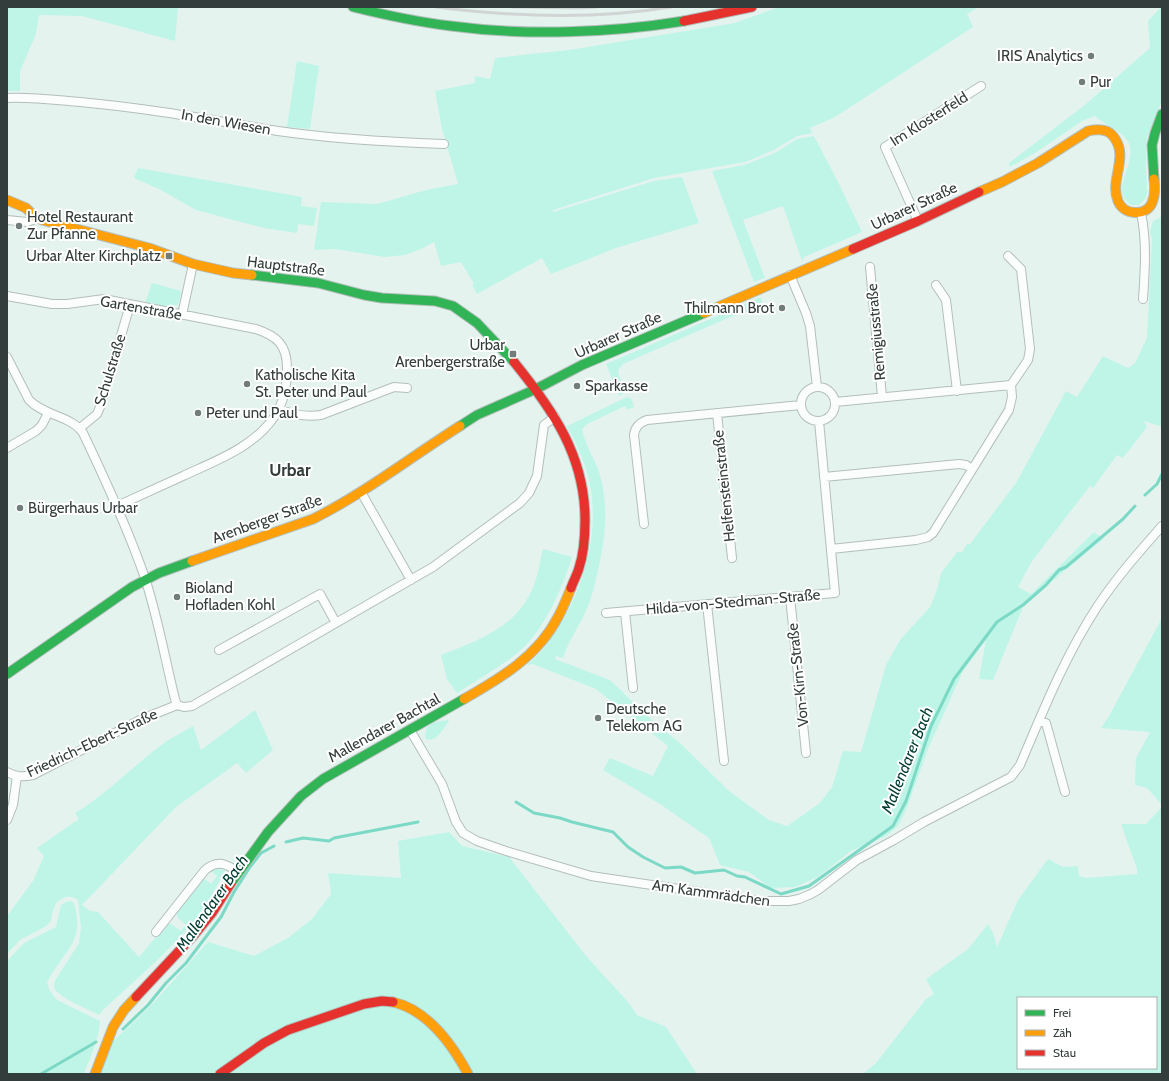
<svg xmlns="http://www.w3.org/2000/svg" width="1169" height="1081" viewBox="0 0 1169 1081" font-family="Cabin,sans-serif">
<rect width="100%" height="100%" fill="#e5f3ef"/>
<path fill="#bef5e7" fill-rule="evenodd" d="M 7,7 L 178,7 L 175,41 L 82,16 L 39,15 L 36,34 L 20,71 L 20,91 L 7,91 Z
M 779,7 L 979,7 L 967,14 L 973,27 L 835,117 L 810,128 L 812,133 L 797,136 L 774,150 L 745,162 L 654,178 L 553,210 L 553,212 L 654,181 L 682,177 L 699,223 L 616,248 L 551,274 L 542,258 L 477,294 L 472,285 L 474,284 L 461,262 L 441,266 L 434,242 L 421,249 L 405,255 L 385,257 L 335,249 L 314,250 L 321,202 L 377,204 L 426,190 L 458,184 L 442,129 L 435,91 L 475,83 L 475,76 L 490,79 L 495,58 L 569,50 L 735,23 Z
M 1161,7 L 1162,7 L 1162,101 L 1147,138 L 1146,161 L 1147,193 L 1146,198 L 1139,205 L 1131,205 C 1107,190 1141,159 1127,140 C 1119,129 1105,125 1095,116 L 1082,121 L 1035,153 L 1010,167 L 1009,163 L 1086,104 L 1150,48 L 1148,21 Z
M 297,61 L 319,66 L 310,129 L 287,127 Z
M 814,136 L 837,180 L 862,232 L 804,257 L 802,261 L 783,206 L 743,220 L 765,278 L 754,282 L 712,171 L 744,165 L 775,153 L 797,139 Z
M 138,168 L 302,197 L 301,206 L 317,208 L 314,226 L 298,224 L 297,233 L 264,228 L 196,210 L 159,189 L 134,178 Z
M 1162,214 L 1162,429 L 1160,426 L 1144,421 L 1147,427 L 1123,458 L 1117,455 L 1093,488 L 1090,486 L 1032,561 L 1018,587 L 1031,594 L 1094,532 L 1103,539 L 1041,590 L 1023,607 L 993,680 L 979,679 L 986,640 L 963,671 L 928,749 L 906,810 L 898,826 L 886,836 L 851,851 L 818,877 L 795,887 L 771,888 L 749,872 L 720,865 L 709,838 L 660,804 L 603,770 L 610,758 L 653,776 L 668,746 L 596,689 L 533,664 L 527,665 C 533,660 539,654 544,648 C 579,604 601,541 590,485 C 586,464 577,445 567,426 L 627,397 L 631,398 L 634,407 L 627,410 L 625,406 L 587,424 L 582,429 C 585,447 599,464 602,483 C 608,513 605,541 598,570 C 595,582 593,594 588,606 C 581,624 569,639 563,658 L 556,656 L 555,659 L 610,680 L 653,721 L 680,743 L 729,791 L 769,820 L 787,826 L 820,803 L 832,787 L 843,751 L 861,752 L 886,665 L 900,640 L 930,607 L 937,590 L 941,573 L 957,552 L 962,552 L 967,544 L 970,544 L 1016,483 L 1066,391 L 1077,397 L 1103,356 L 1128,368 L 1135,363 L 1147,338 L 1152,239 L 1150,232 L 1153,221 L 1160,218 Z
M 152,283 L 181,291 L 179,302 L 177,305 L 169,306 L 168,308 L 145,303 Z
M 761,297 L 763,307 L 730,317 L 623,364 L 618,370 L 619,375 L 625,393 L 619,396 L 606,364 Z
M 543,549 L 572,557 C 563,587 544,630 521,650 C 501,667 478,679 457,693 L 447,679 L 441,655 C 481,640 523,624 536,579 C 539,570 540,559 543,549 Z
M 1162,618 L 1162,805 L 1147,788 L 1135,785 L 1136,758 L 1150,732 L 1101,728 L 1109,716 Z
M 255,710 L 273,750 L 246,773 L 237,763 L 176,807 L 82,905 L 90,911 L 98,912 L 139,957 L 167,924 L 171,924 L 181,931 L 186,925 L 178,918 L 176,913 L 202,880 L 205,879 L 211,884 L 217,876 L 211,871 L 218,868 L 225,871 C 217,885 210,900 200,913 C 173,949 136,979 103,1010 L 99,1015 C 90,1010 54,996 54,986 C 54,983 55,981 56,979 L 79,943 L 81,928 L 78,900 C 70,895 65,896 57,902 L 52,913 L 51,921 L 46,926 L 20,940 L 7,954 L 7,916 L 33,881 L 44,856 L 37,848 L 79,819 L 75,813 C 105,795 129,770 156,749 C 167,740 181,733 193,726 L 201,750 Z
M 448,720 L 449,721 C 443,729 436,743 426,739 C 422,724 436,721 448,720 Z
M 1162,807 L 1162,1074 L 863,1074 L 876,1063 L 926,999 L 934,994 L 926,979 L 968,949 L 988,924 L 993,933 L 997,947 L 1018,900 L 1048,859 L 1063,867 L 1078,866 L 1079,876 L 1086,878 L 1137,874 L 1137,869 L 1121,824 L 1146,824 ZM 1018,998 L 1156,998 L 1156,1068 L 1018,1068 Z
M 449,832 L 462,846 L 509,857 L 586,956 L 628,1002 L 637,1015 L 666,1027 L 697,1074 L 100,1074 L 113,1041 L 135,1021 L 156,1000 L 208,942 L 254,956 L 288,938 L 312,919 L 331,894 L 328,873 L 401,878 L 398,841 Z
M 70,901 L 74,903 C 77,912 79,928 75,937 C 69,953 54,967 47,983 L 50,991 L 57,1000 L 100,1021 C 99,1039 90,1058 84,1074 L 7,1074 L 7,961 L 24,943 L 56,927 L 61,905 L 66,902 Z"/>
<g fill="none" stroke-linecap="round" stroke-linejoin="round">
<path stroke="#7bd9c5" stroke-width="3" d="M 1145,495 L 1157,484 L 1162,474
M 516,802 L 534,813 L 560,818 L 572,822 L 613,832 L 628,847 L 643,857 L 665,868 L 681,867 L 695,873 L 724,870 L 737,876 L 745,877 L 781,894 L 809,886 L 893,826 L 906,801 L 931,726 L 954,679 L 997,622 L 1023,605 L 1046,585 L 1059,570 L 1066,567 L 1123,519 L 1135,506
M 286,842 L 303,838 L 329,841 L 334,838 L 418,822
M 123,1029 L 148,1005 L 166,983 L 186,963 L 221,917 L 234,892 L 250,867 L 261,853 L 274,846
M 41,1074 L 96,1042"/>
<g stroke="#b3bebb" stroke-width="10">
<path id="street" d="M 7,98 C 31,97 56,100 80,102 C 147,108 212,120 278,131 C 333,139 389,142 444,144
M 1141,213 C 1147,241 1145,270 1143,299
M 7,220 L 27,222 L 38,218
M 918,221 L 885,147 L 981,86
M 870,267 L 882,397
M 790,275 L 806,313 L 810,326 L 817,387
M 936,285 L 946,300 L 957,391
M 7,296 L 52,304 L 67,304 L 104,299 L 256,329 C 277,336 287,345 287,368 C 287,385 284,403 274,417 C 254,447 215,461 183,476 C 161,486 139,496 117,506
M 182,315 L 193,264
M 7,357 L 29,400 C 44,416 72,416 83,433 C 106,481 128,529 145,578 C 158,618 165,659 175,699 L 177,705
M801 404a17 17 0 1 1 34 0a17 17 0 1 1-34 0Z
M 835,402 L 1011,385 L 1028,360 L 1030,349 L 1021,269 L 1008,256
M 279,409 C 293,415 306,417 321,415 L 394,387 L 407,388
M 717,413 L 732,558
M 80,428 L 97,414 L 100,407 L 130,305
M 7,448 L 36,431 L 42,425 L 48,413
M 824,477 L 959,464 L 966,465 L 972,469
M 361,492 L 411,580
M 644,524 L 634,435 C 635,427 639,423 647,420 L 801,405
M 831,549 L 916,540 L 928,537 L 933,533 L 1009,410 L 1012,397 L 1011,385
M 790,597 L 806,753
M 707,604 L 724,761
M 625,612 L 633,688
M 606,613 L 835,593 L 819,421
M 219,650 L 320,594 L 336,623
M 1039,721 L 1046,723 L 1065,792
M 410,730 L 442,784 L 456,822 L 463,833 L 477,841 L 506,851 L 591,876 L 760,901 L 789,901 L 799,899 L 811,894 L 818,890 L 857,860 L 894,840 L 924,822 L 1011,777 L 1020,765 C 1043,711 1065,656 1097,607 C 1116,578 1139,552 1162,526
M 7,772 C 16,777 23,777 33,775 L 142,719 L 177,705 L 184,707 L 192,706 L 433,567 L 520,503 L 529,493 L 537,476 L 544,425 L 555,417
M 7,820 L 13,805 L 17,776
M 156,932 L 205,870 C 218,859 226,864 239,872"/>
</g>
<g stroke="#b3bebb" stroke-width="11">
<path id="fast" d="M 353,7 C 385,15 418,22 451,26 C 525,36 611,33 684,21
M 1154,179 L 1152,145 L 1155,133 L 1162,114
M 252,275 L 318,283 L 364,295 L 382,298 L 435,301 L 453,306 L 477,323 L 514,362
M 460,426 L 477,415 L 536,389 L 582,365 L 704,313
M 7,674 L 132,587 L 159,573 L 192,561
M 231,883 L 268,832 L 301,796 L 323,779 L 464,699"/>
</g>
<g stroke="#b3bebb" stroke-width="11">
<path id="slow" d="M 979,192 L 1002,182 L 1038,163 L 1088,131 C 1097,129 1107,128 1113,136 C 1130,156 1109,180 1118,201 C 1123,215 1146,217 1152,203 C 1155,196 1155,187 1154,179
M 7,200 L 26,208 L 33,215 L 42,220 L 149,248 L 193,264 L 233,273 L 252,275
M 704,313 L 853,249
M 192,561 L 313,519 C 365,493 411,457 460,426
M 464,699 C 501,678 538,656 558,617 C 563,608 567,598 571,588
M 393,1002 C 427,1010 452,1044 468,1074
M 95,1074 L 113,1027 L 124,1010 L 136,997"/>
</g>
<g stroke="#b3bebb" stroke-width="11">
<path id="jam" d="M 684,21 L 752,7
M 853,249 L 918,221 L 979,192
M 514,362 C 553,410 585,456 585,520 C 585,536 584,553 579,568 C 577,575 573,582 571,588
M 136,997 L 194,935 L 212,913 L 231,883
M 220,1074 L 264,1043 L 288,1030 L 364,1004 L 382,1001 L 393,1002"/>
</g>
<use href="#street" stroke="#fbfdfd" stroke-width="8"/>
<use href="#fast" stroke="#30b455" stroke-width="9"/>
<use href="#slow" stroke="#ff9f0a" stroke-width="9"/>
<use href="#jam" stroke="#e5322d" stroke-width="9"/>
<path stroke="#d1d4d4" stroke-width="3" d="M 436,7 C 514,17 593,20 671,7
M 512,7 L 580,8 L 598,7"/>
</g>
<g fill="#717d7a" stroke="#fff" stroke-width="1.5">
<circle cx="1091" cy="56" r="4"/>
<circle cx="1082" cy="82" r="4"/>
<circle cx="19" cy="226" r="4"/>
<rect x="165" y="252" width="8" height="8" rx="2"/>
<circle cx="782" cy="308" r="4"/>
<rect x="509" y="350" width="8" height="8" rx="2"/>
<circle cx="247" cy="384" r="4"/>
<circle cx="577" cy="386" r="4"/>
<circle cx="198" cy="413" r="4"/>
<circle cx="20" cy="508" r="4"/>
<circle cx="177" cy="597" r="4"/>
<circle cx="598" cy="718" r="4"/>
</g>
<g text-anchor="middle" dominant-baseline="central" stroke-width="4" stroke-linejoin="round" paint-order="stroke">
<g font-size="15" fill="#333d3b" stroke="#fff" text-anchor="start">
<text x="1083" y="56" text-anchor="end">IRIS Analytics</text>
<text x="1090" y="82">Pur</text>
<text x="27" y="217">Hotel Restaurant<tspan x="27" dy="17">Zur Pfanne</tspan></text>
<text x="161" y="256" text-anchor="end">Urbar Alter Kirchplatz</text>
<text x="774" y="308" text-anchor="end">Thilmann Brot</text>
<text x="505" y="345" text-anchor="end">Urbar<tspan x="505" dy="17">Arenbergerstraße</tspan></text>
<text x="255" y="375">Katholische Kita<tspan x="255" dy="17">St. Peter und Paul</tspan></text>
<text x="585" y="386">Sparkasse</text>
<text x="206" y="413">Peter und Paul</text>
<text x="28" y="508">Bürgerhaus Urbar</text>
<text x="185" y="588">Bioland<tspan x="185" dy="17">Hofladen Kohl</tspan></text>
<text x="606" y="709">Deutsche<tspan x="606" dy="17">Telekom AG</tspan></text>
</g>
<g font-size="15" fill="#333d3b" stroke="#fff">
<text transform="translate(929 119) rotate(-32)">Im Klosterfeld</text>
<text transform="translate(226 122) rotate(10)">In den Wiesen</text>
<text transform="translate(914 206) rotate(-25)">Urbarer Straße</text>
<text transform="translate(286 266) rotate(7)">Hauptstraße</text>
<text transform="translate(141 308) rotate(10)">Gartenstraße</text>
<text transform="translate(876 332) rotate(-95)">Remigiusstraße</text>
<text transform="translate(618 335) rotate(-24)">Urbarer Straße</text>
<text transform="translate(110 370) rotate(-73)">Schulstraße</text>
<text transform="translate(724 486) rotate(-96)">Helfensteinstraße</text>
<text transform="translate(267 519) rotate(-20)">Arenberger Straße</text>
<text transform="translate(733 602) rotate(-5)">Hilda-von-Stedman-Straße</text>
<text transform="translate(798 675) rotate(-96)">Von-Kirn-Straße</text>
<text transform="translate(384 728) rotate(-29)">Mallendarer Bachtal</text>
<text transform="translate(92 743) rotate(-25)">Friedrich-Ebert-Straße</text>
<text transform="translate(711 893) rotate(8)">Am Kammrädchen</text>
</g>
<g font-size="16" font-style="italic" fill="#003c31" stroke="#fff">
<text transform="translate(907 760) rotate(-68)">Mallendarer Bach</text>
<text transform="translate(212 903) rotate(-55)">Mallendarer Bach</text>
</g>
<g font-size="17" font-weight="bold" fill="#333d3b" stroke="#fff">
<text x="290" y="470">Urbar</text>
</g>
</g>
<rect width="1169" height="1081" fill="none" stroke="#333d3b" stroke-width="16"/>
<rect x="1017" y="997" width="140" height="72" fill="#ffffff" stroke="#adb1b1"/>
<rect x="1025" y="1010" width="20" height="6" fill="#30b455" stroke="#adb1b1"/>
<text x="1053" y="1017" font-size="12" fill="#333d3b">Frei</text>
<rect x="1025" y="1030" width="20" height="6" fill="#ff9f0a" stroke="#adb1b1"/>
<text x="1053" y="1037" font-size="12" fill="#333d3b">Zäh</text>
<rect x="1025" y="1050" width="20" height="6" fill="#e5322d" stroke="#adb1b1"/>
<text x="1053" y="1057" font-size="12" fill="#333d3b">Stau</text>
</svg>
